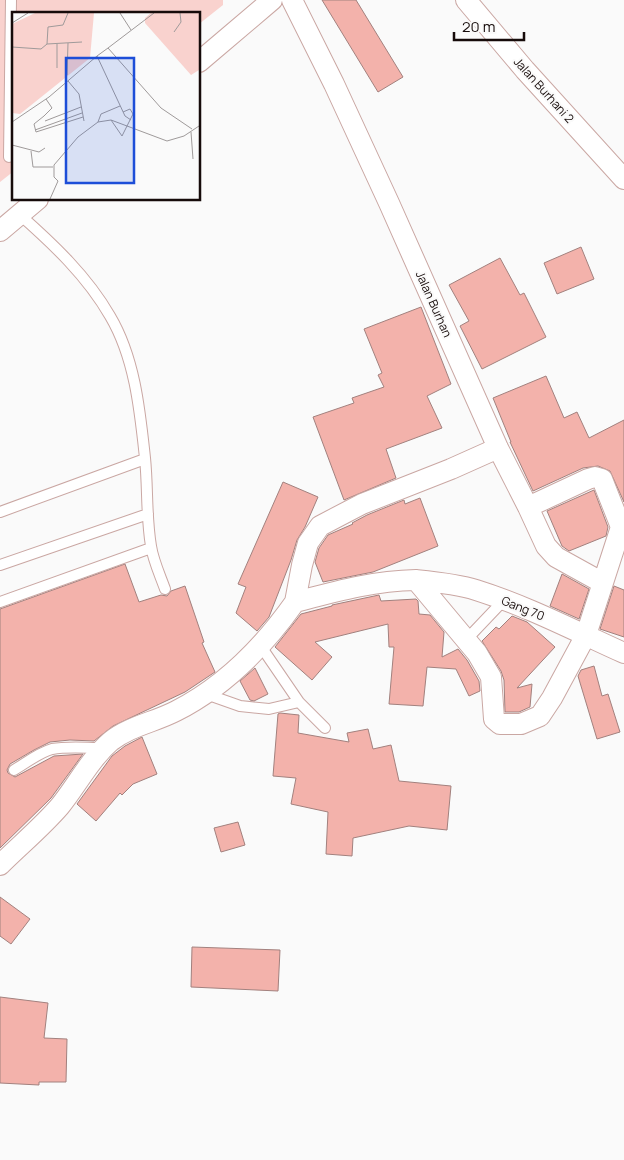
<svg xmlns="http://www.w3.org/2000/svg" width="624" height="1160" viewBox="0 0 624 1160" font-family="Manrope,sans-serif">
<rect width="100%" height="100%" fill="#fafafa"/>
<path fill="#f9d2ce" d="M 0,0 L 223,0 L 223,5 L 199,24 L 199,14 L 14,14 L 14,171 L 0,182 Z"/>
<path fill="#f3b2ab" stroke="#a2817e" d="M 322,0 L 356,0 L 403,77 L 378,92 Z
M 581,247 L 594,279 L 557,294 L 544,263 Z
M 500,258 L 520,295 L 524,293 L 546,337 L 482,369 L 460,326 L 469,321 L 449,285 Z
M 421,307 L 451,384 L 427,396 L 442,428 L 386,449 L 396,478 L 344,500 L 313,417 L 354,403 L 352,398 L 384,387 L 378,375 L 382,373 L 364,329 Z
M 546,376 L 564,418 L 577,412 L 589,438 L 624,420 L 624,502 L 610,471 L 598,466 L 583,468 L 533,491 L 510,442 L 511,442 L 493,398 Z
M 283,482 L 318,497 L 305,527 L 297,540 L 291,560 L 269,617 L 257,631 L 236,613 L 246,587 L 238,584 Z
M 594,490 L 608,527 L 606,536 L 569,551 L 562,546 L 547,511 Z
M 420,498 L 438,546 L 373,572 L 323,582 L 315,562 L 319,548 L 328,535 L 353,524 L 352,523 L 367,515 L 404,500 L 405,504 Z
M 125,564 L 139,602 L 161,595 L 167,596 L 171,591 L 185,586 L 204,642 L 202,643 L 215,672 L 185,692 L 113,726 L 94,741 L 70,740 L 50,742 L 34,750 L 10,764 L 7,770 L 8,773 L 15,777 L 54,756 L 83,754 L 51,798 L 0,848 L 0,609 Z
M 562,574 L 589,589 L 579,619 L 550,606 Z
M 614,586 L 624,590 L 624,637 L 600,629 Z
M 379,595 L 381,601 L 416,599 L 418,601 L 419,614 L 430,615 L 444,632 L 442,657 L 458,649 L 467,660 L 479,681 L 480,691 L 469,696 L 456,669 L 427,667 L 423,706 L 389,704 L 394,647 L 389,647 L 388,624 L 315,642 L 332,657 L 312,680 L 275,647 L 301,614 L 332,606 L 332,605 Z
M 512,616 L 527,622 L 555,647 L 517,688 L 532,684 L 530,707 L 519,712 L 505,712 L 504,680 L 501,671 L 482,641 L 496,627 L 499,629 Z
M 594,666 L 602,696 L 608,694 L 620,732 L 597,739 L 578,676 L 581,670 Z
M 255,668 L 268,694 L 254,701 L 250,700 L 240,681 Z
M 280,713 L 299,715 L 298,733 L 349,742 L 347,733 L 368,729 L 373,749 L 391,745 L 399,781 L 451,786 L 447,830 L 409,826 L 353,838 L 352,856 L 326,854 L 328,812 L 291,804 L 296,778 L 273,776 L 278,714 Z
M 142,737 L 157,774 L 133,784 L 122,795 L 120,793 L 96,821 L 77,804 L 112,756 L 125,746 Z
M 238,822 L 245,845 L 221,852 L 214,828 Z
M 0,897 L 30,919 L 11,944 L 0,936 Z
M 192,947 L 280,950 L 278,991 L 191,987 Z
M 0,997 L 48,1003 L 44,1038 L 67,1039 L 66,1082 L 39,1082 L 39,1085 L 0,1083 Z"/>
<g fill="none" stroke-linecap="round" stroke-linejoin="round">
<g stroke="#caa7a3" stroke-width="12">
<path id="service" d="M 9,157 L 11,0
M 19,214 C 53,244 87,276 110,316 C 135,358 140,411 145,458 C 148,487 146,517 151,546 C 153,560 160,575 165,589
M 0,512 L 145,459
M 0,565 L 148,514
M 0,602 L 151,548
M 466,640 L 504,600
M 260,645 L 299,702 L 325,728
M 206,694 L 240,706 L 269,709 L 299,702
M 14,770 C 26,763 38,753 52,749 C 68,746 86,748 103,748"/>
</g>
<g stroke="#caa7a3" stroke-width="22">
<path id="minor" d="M 292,0 L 334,84 L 389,203 L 498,448 L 528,507 L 546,546 L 556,557 L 603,583
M 466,0 L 525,70 L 624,179
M 199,62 L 272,0
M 0,231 L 38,199
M 498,448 L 451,469 L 362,504 L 320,526 L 308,543 L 302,565 L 295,602 C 337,591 372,581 416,580 L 477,653 L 491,677 L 494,719 L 500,724 L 521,724 L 540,716 L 552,698 L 586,635 L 621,527 L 602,479 L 595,477 L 588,479 L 528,507
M 416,580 C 436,582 457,584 476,590 C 527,606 575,631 624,653
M 0,865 C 19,846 42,827 60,806 C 77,785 90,759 111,741 C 130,726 155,722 176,711 C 225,686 264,646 295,602"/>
</g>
<use href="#service" stroke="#fff" stroke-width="10"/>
<use href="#minor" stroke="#fff" stroke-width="20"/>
</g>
<g text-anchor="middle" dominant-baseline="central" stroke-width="4" stroke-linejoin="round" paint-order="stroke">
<g font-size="12" fill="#160b0a" stroke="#fafafa">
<text transform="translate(544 90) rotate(48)">Jalan Burhani 2</text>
<text transform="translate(434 304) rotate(66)">Jalan Burhan</text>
<text transform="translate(523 608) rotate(22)">Gang 70</text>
</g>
</g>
<g transform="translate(12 12)">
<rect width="188" height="188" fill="#fafafa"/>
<path d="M 23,1 L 82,1 L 78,46 L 8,102 L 0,101 L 0,12 ZM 139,1 L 187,1 L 187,58 L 179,63 L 133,11 L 133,6 Z" fill="#f9d2ce"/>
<path fill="none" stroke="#9f9a9a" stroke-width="1" d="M 108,1 L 119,18M 0,11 L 16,1M 162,20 L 169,10 L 168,1M 35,32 L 70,30M 45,32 L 45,56M 0,35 L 29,37 L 35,32 L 36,15 L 51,13 L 56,1M 96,36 L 142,1M 85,44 L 96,36 L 149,96 L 180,117M 55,63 L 56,31M 56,69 L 67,82 L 72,109M 108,94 L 89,102 L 86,110 L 99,108 L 110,124 L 121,102 L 118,97 L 111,100M 32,104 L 22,112 L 24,120 L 71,105M 32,104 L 40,96 L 34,87M 99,108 L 155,129 L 172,124 L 187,114M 33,109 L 69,95M 0,110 L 37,85 L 85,44 L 113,104 L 119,108M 23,118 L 70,101M 179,120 L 181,147M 0,133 L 27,140 L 33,136M 19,139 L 21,155 L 41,155M 38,187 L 46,169 L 42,165 L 42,153 L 66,125 L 86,110"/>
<path fill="#1d4ed8" fill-opacity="0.15" stroke="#1d4ed8" stroke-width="2.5" d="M 54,46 L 122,46 L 122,171 L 54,171 Z"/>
<rect width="188" height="188" fill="none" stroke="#160b0a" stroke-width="2.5"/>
</g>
<path d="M454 32v8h70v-8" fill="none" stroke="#160b0a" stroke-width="2.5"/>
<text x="462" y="32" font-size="15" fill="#160b0a" stroke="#fafafa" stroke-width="4" paint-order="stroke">20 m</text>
</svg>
